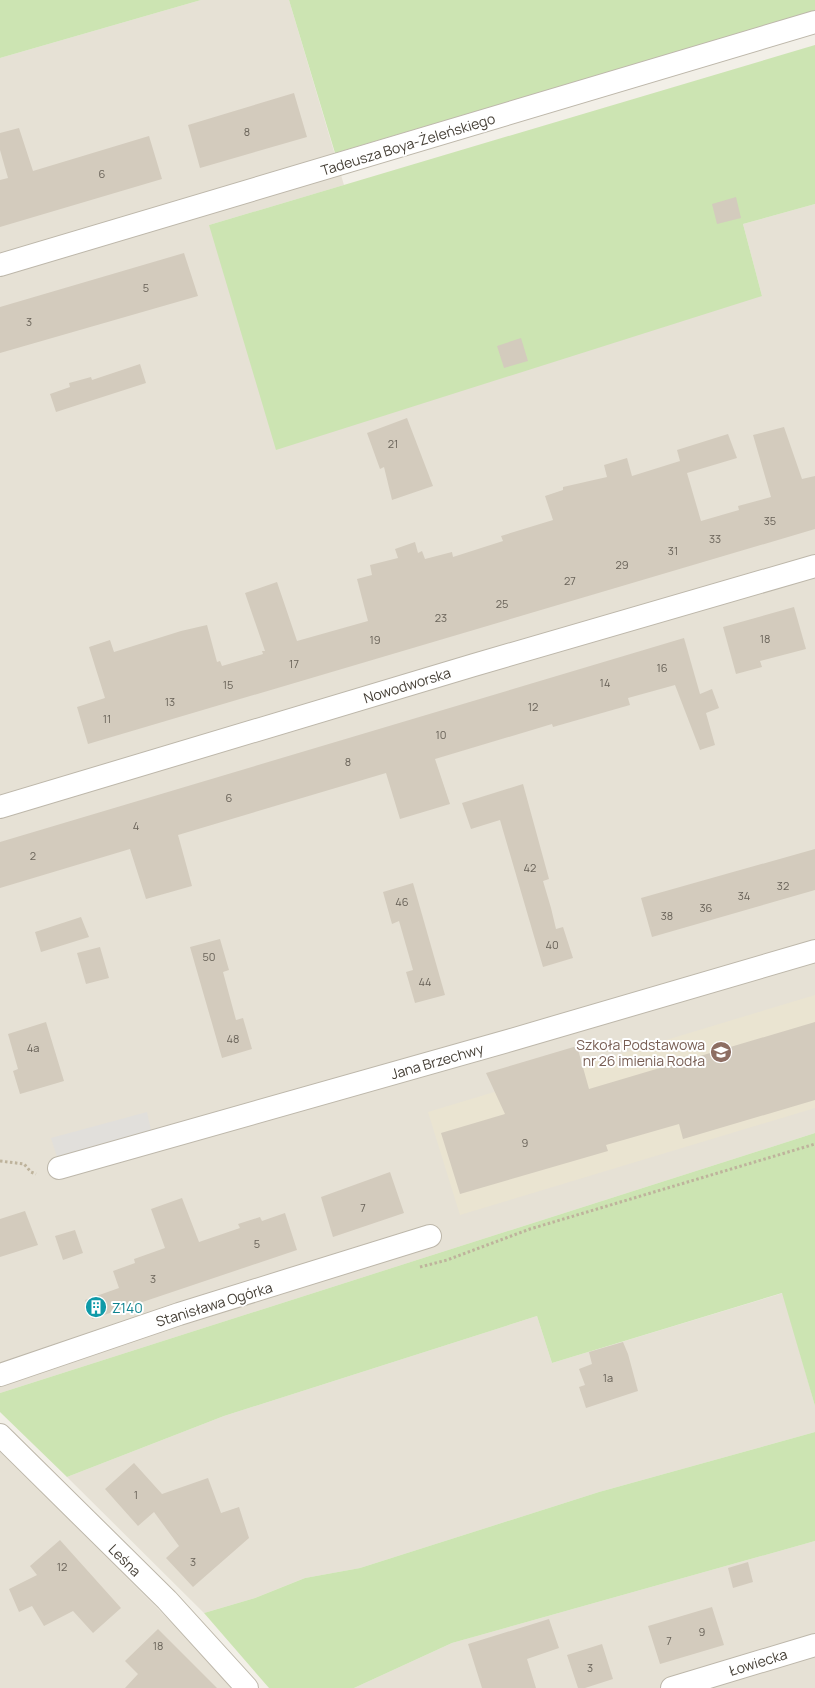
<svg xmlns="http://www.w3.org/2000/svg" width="815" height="1688" viewBox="0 0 815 1688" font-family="Manrope,sans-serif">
<rect width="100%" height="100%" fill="#f2efe7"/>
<path fill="#e6e1d5" d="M 201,0 L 289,0 L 344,185 L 209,225 L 762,296 L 743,224 L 815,204 L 815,1133 L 0,1393 L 0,58 Z
M 783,1293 L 815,1406 L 815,1432 L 599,1492 L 360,1568 L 305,1578 L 255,1598 L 204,1613 L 67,1477 L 224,1416 L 537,1316 L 552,1363 Z
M 0,1450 L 205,1656 L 231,1688 L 0,1688 Z
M 815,1541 L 815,1688 L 354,1688 L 452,1643 Z"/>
<path fill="#eae4d1" d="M 815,995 L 815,1108 L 460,1215 L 428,1112 Z"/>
<path fill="#cce4b2" d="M 0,0 L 201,0 L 0,58 Z
M 289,0 L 815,0 L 815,11 L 335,153 Z
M 815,45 L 815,204 L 743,224 L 762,296 L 276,450 L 209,225 Z
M 815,1133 L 815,1406 L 782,1293 L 552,1363 L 537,1316 L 224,1416 L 67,1477 L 0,1412 L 0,1393 Z
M 815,1432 L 815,1541 L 452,1643 L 354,1688 L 269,1688 L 204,1613 L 255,1598 L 305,1578 L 360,1568 L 599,1492 Z"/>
<path fill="#e1dfdb" d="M 147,1112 L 151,1130 L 57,1157 L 51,1138 Z"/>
<path fill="#d3cbbd" d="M 294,93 L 307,137 L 200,168 L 188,125 Z
M 19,128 L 33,171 L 149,136 L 162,179 L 0,227 L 0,180 L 8,178 L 0,150 L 0,133 Z
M 736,197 L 741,218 L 717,224 L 712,204 Z
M 184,253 L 198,296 L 0,353 L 0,307 Z
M 521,338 L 528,361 L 504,368 L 497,346 Z
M 140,364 L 146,383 L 56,412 L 50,394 L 70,387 L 69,383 L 91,377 L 92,380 Z
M 407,418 L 433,486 L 392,500 L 384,467 L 380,469 L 367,433 Z
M 784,427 L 802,479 L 815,476 L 815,529 L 88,744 L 77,707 L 105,698 L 89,647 L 110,640 L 114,652 L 181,631 L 207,625 L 217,662 L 220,661 L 222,666 L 263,654 L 262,651 L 265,651 L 245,593 L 277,582 L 297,641 L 368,621 L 357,579 L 372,575 L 370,565 L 398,558 L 395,549 L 415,542 L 418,553 L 422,551 L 425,559 L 452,552 L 453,557 L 503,541 L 501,536 L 553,520 L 545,496 L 563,490 L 563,487 L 607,477 L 604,465 L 627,458 L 632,476 L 680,461 L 677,450 L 728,434 L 737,458 L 687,473 L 701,521 L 739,510 L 738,506 L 771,497 L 753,435 Z
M 794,607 L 806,649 L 760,661 L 762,667 L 736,674 L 723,627 Z
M 684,638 L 700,694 L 712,689 L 719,708 L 706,713 L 715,745 L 700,750 L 675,685 L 628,698 L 630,705 L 553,727 L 552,724 L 435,759 L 450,804 L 400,819 L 386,773 L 178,835 L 192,886 L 146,899 L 130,849 L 0,888 L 0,842 Z
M 523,784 L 549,879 L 543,881 L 551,908 L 556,929 L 563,927 L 573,958 L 543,967 L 500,820 L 471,829 L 462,803 Z
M 815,849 L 815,890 L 652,937 L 641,898 Z
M 413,883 L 445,995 L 415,1003 L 406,972 L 413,970 L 399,921 L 392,924 L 383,892 Z
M 81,917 L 89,937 L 41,952 L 35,932 Z
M 220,939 L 229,970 L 223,972 L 236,1020 L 243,1018 L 252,1049 L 222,1058 L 190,947 Z
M 100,947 L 109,978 L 86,984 L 77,953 Z
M 46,1022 L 64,1081 L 20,1094 L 13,1071 L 18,1069 L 8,1034 Z
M 815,1022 L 815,1100 L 683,1139 L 679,1124 L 606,1145 L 608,1151 L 460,1194 L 441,1133 L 505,1114 L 486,1073 L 577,1046 L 589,1089 Z
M 390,1172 L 404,1213 L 333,1237 L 321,1197 Z
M 182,1198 L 199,1242 L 240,1228 L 238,1224 L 260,1217 L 262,1221 L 285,1213 L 297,1250 L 92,1319 L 85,1300 L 119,1288 L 113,1271 L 135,1263 L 134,1259 L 165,1248 L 151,1209 Z
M 25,1211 L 38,1245 L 0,1257 L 0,1219 Z
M 75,1230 L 83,1253 L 63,1260 L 55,1236 Z
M 623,1342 L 628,1354 L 638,1391 L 586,1408 L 579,1387 L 585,1385 L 579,1369 L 592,1364 L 589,1352 Z
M 134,1463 L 162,1494 L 208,1478 L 221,1513 L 239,1507 L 249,1538 L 193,1587 L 166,1558 L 179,1546 L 154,1512 L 138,1526 L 105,1489 Z
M 60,1540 L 121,1608 L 93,1633 L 73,1611 L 44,1626 L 32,1606 L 19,1612 L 9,1589 L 37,1575 L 30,1566 Z
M 748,1562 L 753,1582 L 733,1588 L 728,1568 Z
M 712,1607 L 724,1645 L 660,1664 L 648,1626 Z
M 549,1619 L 559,1648 L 527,1659 L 536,1688 L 482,1688 L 468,1644 Z
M 158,1629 L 217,1688 L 125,1688 L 138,1674 L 125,1661 Z
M 602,1644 L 613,1679 L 585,1688 L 578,1688 L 567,1655 Z"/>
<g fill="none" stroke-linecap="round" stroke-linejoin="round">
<g stroke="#bdb7aa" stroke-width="24">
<path id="street" d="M 0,265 L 815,22
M 0,807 L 474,665 L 815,566
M 59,1168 L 511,1040 L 815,951
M 0,1375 L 179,1314 L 430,1236
M 0,1435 L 167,1600 L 247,1688
M 672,1688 L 815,1645"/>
</g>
<path stroke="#beb39c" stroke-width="3" stroke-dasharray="2.5 2.5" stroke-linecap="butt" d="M 0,1161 L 24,1164 L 31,1172 L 36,1174
M 420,1267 L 447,1260 L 530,1229 L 815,1144"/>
<use href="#street" stroke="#fff" stroke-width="22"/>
</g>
<defs>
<g id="school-disc" transform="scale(1.125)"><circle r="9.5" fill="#8d6e63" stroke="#fff"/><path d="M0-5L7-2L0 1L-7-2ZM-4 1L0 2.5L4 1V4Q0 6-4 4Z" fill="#fff"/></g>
<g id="building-disc" transform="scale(1.125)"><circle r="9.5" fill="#0f9aa8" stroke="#fff"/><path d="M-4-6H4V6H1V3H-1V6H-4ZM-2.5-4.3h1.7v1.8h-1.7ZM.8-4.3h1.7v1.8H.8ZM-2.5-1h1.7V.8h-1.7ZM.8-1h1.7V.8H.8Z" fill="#fff"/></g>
</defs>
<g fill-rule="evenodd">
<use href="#school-disc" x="721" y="1052"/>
<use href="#building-disc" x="96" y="1307"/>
</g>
<g text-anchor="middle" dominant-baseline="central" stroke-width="4" stroke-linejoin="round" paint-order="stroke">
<g font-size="11" fill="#686258">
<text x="247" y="131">8</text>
<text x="102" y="173">6</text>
<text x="146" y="287">5</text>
<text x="29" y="321">3</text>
<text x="393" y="443">21</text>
<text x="770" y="520">35</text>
<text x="715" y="538">33</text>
<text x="673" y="550">31</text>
<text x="622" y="564">29</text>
<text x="570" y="580">27</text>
<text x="502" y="603">25</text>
<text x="441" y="617">23</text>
<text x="765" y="638">18</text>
<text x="375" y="639">19</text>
<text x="294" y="663">17</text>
<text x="662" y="667">16</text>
<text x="605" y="682">14</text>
<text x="228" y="684">15</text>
<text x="170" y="701">13</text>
<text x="533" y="706">12</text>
<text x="107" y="718">11</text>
<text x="441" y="734">10</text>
<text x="348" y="761">8</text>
<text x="229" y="797">6</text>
<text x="136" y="825">4</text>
<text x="33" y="855">2</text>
<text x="530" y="867">42</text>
<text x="783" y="885">32</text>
<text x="744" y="895">34</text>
<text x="402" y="901">46</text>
<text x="706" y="907">36</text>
<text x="667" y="915">38</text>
<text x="552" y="944">40</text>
<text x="209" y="956">50</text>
<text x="425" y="981">44</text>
<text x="233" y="1038">48</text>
<text x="33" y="1047">4a</text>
<text x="525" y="1142">9</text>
<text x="363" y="1207">7</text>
<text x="257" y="1243">5</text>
<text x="153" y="1278">3</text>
<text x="608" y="1377">1a</text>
<text x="136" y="1494">1</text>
<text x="193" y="1561">3</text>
<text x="62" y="1566">12</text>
<text x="702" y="1631">9</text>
<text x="669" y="1640">7</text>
<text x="158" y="1645">18</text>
<text x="590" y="1667">3</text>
</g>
<g font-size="14" fill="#453f36" stroke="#fff">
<text transform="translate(408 144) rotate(-17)">Tadeusza Boya-Żeleńskiego</text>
<text transform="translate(407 685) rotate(-17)">Nowodworska</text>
<text transform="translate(437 1061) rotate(-16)">Jana Brzechwy</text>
<text transform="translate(214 1304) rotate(-17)">Stanisława Ogórka</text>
<text transform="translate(125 1560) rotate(45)">Leśna</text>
<text transform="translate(758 1662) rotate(-17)">Łowiecka</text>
</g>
<g font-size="14" fill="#785e54" stroke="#fff" text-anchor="end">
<text x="705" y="1044">Szkoła Podstawowa<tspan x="705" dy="16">nr 26 imienia Rodła</tspan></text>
</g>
<g font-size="14" fill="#0d838f" stroke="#fff" text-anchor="start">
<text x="112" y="1307">Z140</text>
</g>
</g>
</svg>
